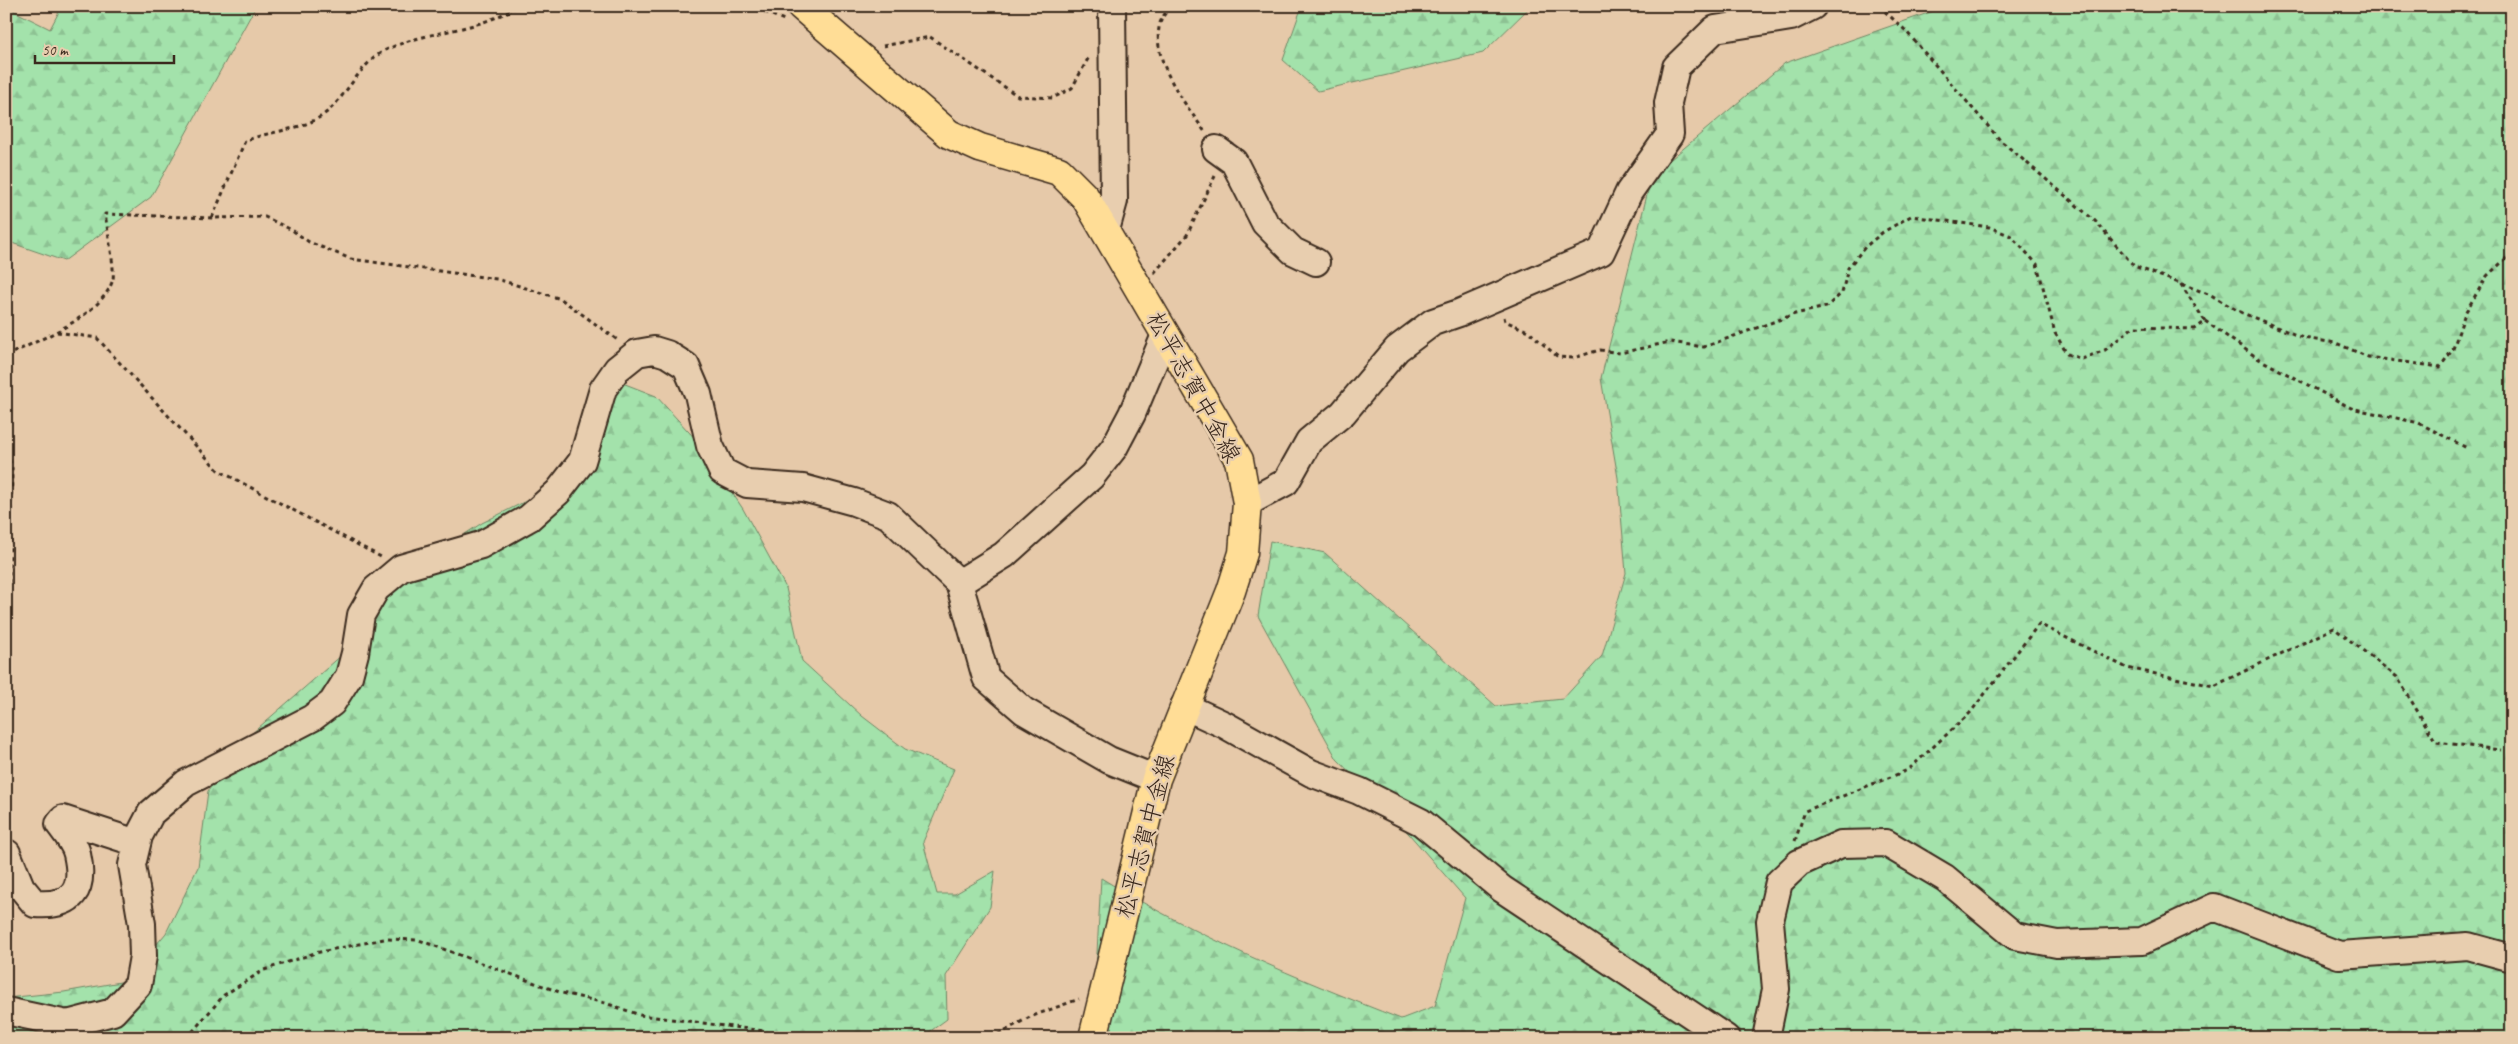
<svg xmlns="http://www.w3.org/2000/svg" width="2518" height="1044" viewBox="0 0 2518 1044" font-family="Caveat,'Klee One',sans-serif">
<defs>
<pattern id="forest-firs" width="22" height="20" patternUnits="userSpaceOnUse" patternTransform="scale(1.25)"><rect width="22" height="20" fill="#a3e2ab"/><path d="M5 1l3.5 6h-7zM16 11l3.5 6h-7z" fill="#8dc293"/></pattern>
</defs>
<rect width="100%" height="100%" fill="#e6c9a9"/>
<filter id="ink" filterUnits="userSpaceOnUse"><feTurbulence type="fractalNoise" baseFrequency=".02" numOctaves="2"/><feDisplacementMap in="SourceGraphic" scale="10" xChannelSelector="R" yChannelSelector="G"/><feConvolveMatrix kernelMatrix="1 2 1 2 8 2 1 2 1" color-interpolation-filters="sRGB"/></filter>
<g filter="url(#ink)">
<path fill="url(#forest-firs)" stroke="#6f8664" d="M 62,6 L 256,6 L 151,197 L 64,261 L 6,241 L 6,7 L 50,29 Z
M 1302,6 L 1531,6 L 1483,53 L 1318,91 L 1283,60 Z
M 1948,6 L 2512,6 L 2512,1038 L 1111,1038 L 1096,972 L 1101,878 C 1195,936 1298,979 1401,1019 L 1435,1006 L 1465,898 L 1409,834 L 1337,759 L 1258,616 L 1270,541 L 1325,553 L 1496,706 L 1563,699 L 1602,656 L 1626,573 L 1618,478 L 1601,378 L 1652,175 L 1785,63 Z
M 620,382 L 656,396 L 699,443 L 743,509 L 786,588 L 802,661 L 862,716 L 905,749 L 954,769 L 923,842 L 937,894 L 955,894 L 995,871 L 990,907 L 946,976 L 947,1019 L 921,1038 L 6,1038 L 6,998 L 64,992 L 126,981 L 166,933 L 198,867 L 208,791 L 242,742 L 358,641 L 392,588 L 434,554 L 482,523 L 542,493 L 588,443 Z"/>
<g fill="none" stroke-linecap="round" stroke-linejoin="round">
<g stroke="#3b2a1e" stroke-width="30">
<path id="minor" d="M 1216,149 L 1234,162 L 1265,223 L 1293,251 L 1316,262
M 1106,230 L 1114,201 L 1112,6
M 1247,503 L 1286,482 L 1309,441 L 1343,413 L 1397,349 L 1433,322 L 1459,313 L 1601,252 L 1629,192 L 1670,134 L 1668,103 L 1676,67 L 1715,29 L 1791,17 L 1813,6
M 959,583 L 1004,555 L 1092,476 L 1114,448 L 1132,414 L 1165,335
M 1184,706 L 1225,725 L 1311,773 L 1359,791 L 1421,822 L 1502,889 L 1726,1038
M 7,853 L 21,887 L 35,904 C 73,907 85,890 77,854 C 75,844 65,832 59,824 L 63,819 L 137,843
M 6,1011 L 67,1024 L 113,1012 L 138,985 L 143,956 L 142,924 L 132,865 L 139,836 L 151,813 L 186,783 L 312,718 L 332,703 L 349,676 L 355,653 L 361,615 L 376,589 L 401,568 L 481,545 L 529,518 L 558,492 L 582,461 L 603,389 L 617,369 L 637,353 L 654,350 L 667,354 L 686,366 L 698,394 L 710,446 L 722,471 L 747,484 L 803,488 L 854,502 L 888,515 L 959,583 L 986,678 L 1024,711 L 1109,760 L 1156,779
M 1766,1038 L 1776,989 L 1770,921 L 1779,882 L 1799,863 L 1841,844 L 1886,843 L 1945,878 L 2015,936 L 2057,944 L 2142,941 L 2214,907 L 2339,955 L 2468,946 L 2512,958"/>
</g>
<g stroke="#3b2a1e" stroke-width="31">
<path id="major" d="M 801,6 L 949,134 L 980,148 L 1059,171 L 1085,197 L 1239,460 L 1247,503 L 1243,553 L 1231,591 L 1156,779 L 1093,1038"/>
</g>
<path stroke="#3b2a1e" stroke-width="3" stroke-dasharray="4 4" stroke-linecap="butt" d="M 750,6 L 784,20
M 1170,6 C 1167,11 1162,17 1160,23 C 1150,61 1185,103 1205,132
M 1879,6 L 1905,30 L 2000,140 L 2095,221 L 2134,266 L 2211,295 L 2238,311 L 2303,338 L 2336,343 L 2368,357 L 2440,367 L 2453,349 L 2465,313 L 2487,276 L 2512,253
M 883,46 L 930,37 L 1018,96 L 1053,98 L 1072,88 L 1090,55
M 212,218 L 245,141 C 271,130 304,131 327,112 C 348,94 359,65 384,51 C 427,29 477,33 517,6
M 1154,273 L 1187,235 L 1215,176
M 1504,317 L 1505,321 L 1528,331 L 1558,357 L 1573,358 L 1600,350 L 1620,353 L 1670,342 L 1704,347 L 1795,314 L 1826,307 L 1842,293 L 1848,268 L 1865,247 L 1883,232 L 1911,216 L 1989,227 L 2011,236 L 2037,264 L 2055,333 L 2067,354 L 2082,359 L 2105,350 L 2133,327 L 2194,329 L 2205,321 L 2180,283
M 2205,321 L 2259,359 L 2351,408 L 2419,423 L 2467,448
M 57,332 L 97,338 L 218,470 L 381,557
M 6,356 C 38,340 103,316 113,279 C 115,269 107,227 105,214 L 212,218 L 265,217 L 292,230 L 309,242 L 351,259 L 497,279 L 561,299 L 619,341
M 6,444 L 12,468 L 9,599 L 6,606
M 1795,841 L 1805,811 L 1908,770 L 1970,713 L 2039,624 L 2127,668 L 2214,686 L 2334,628 L 2397,677 L 2436,742 L 2501,750
M 187,1038 L 224,995 L 264,970 L 315,953 L 384,939 L 419,940 L 562,993 L 605,1003 L 640,1015 L 764,1031 L 781,1038
M 991,1038 L 1030,1017 L 1079,999"/>
<use href="#minor" stroke="#e8ceaf" stroke-width="26"/>
<use href="#major" stroke="#ffdd96" stroke-width="28"/>
</g>
</g>
<g text-anchor="middle" dominant-baseline="central" stroke-width="5" stroke-linejoin="round" paint-order="stroke">
<g font-size="24" fill="#3b2a1e" stroke="#e8ceaf">
<text transform="translate(1194 387) rotate(61)">松平志賀中金線</text>
<text transform="translate(1145 836) rotate(-75)">松平志賀中金線</text>
</g>
</g>
<rect width="2518" height="1044" fill="none" stroke="#e8ceaf" stroke-width="25"/>
<rect x="12" y="12" width="2493" height="1019" fill="none" stroke="#3b2a1e" stroke-width="2" filter="url(#ink)"/>
<path d="M35 55v8h139v-8" fill="none" stroke="#3b2a1e" stroke-width="2.5"/>
<text x="42" y="55" font-size="15" fill="#3b2a1e" stroke="#e8ceaf" stroke-width="4" paint-order="stroke">50 m</text>
</svg>
